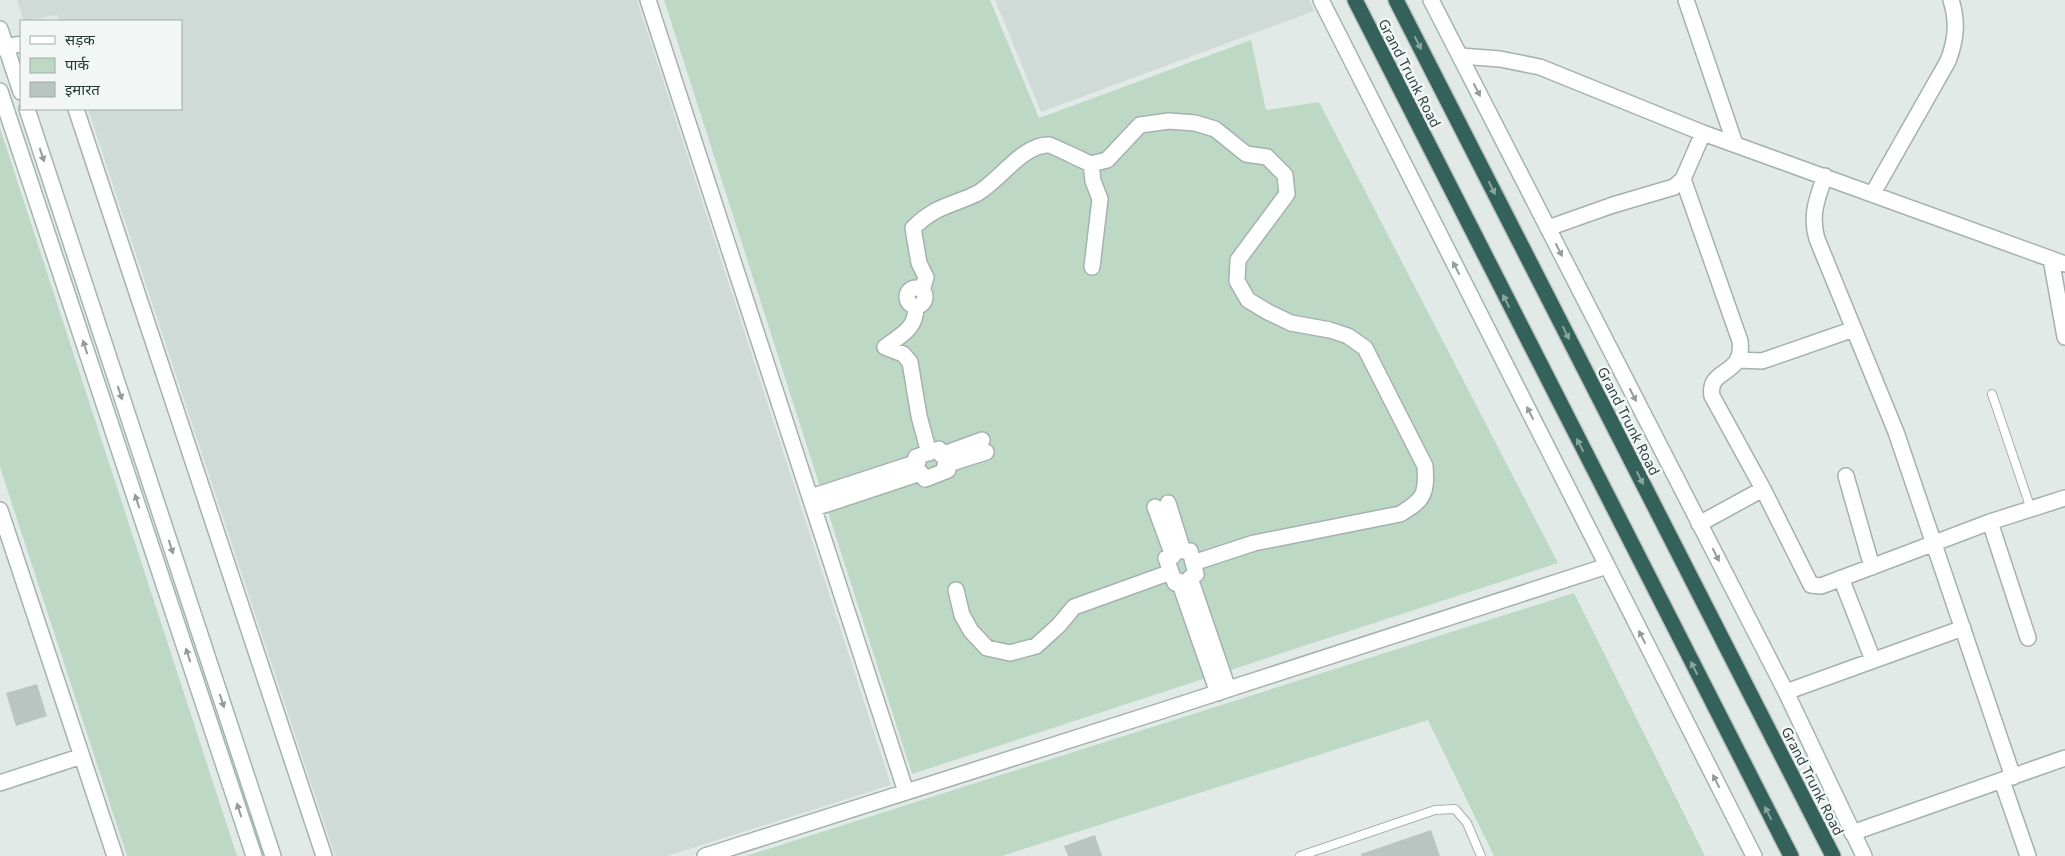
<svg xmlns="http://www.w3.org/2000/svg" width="2065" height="856" viewBox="0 0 2065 856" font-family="'Open Sans','Noto Sans Devanagari',sans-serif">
<rect width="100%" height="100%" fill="#e2eae7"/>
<path fill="#d0dad6" d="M 17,0 L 637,0 L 891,785 L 667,856 L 335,856 L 88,109 L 181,109 L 181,21 L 59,21 L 57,15 L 24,21 Z
M 995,0 L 1309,0 L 1314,11 L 1041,112 Z"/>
<path fill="#bdd9c6" d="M 664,0 L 990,0 L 1039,118 L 1251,40 L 1266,110 L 1319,102 L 1558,563 L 912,774 Z
M 0,128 L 237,856 L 127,856 L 0,467 Z
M 1574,593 L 1705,856 L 1494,856 L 1428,720 L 1002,856 L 746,856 Z"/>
<path fill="#b8c5c0" d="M 37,684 L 47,716 L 16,726 L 6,693 Z
M 1431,830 L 1440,856 L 1361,856 L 1361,854 Z
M 1095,835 L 1102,856 L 1068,856 L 1064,846 Z"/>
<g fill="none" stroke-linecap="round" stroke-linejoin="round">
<g stroke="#a5b1ae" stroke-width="10">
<path id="lane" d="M 1992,394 L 2031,509
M 1300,856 L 1435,810 L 1455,809 L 1467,823 L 1481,856"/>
</g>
<g stroke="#a5b1ae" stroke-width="18">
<path id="street" d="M 648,0 L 906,792
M 1686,0 L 1735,144
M 0,48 L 21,44
M 1460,56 L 1500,59 L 1540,67 L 1703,133 L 2065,264
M 76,109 L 324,856
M 1825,176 C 1817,198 1810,216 1817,239 L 1896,432 L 2013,777
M 1683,179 L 1740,341 C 1745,377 1707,367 1712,396 L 1763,489 L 1811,585 L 1821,586 L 1990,522 L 2065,498
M 1873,193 L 1948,61 C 1956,40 1958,22 1951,0
M 1548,228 L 1613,205 L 1674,187 L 1683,179 L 1703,133
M 2051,259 L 2065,337
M 1092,267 L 1100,199 L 1093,181 L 1091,164 L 1107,160 L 1140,125 L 1169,121 L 1195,123 L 1215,129 L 1246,154 L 1267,157 L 1285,175 L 1287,194 L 1238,260 L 1237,281 L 1248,300 L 1268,312 L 1291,323 L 1330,330 L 1348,336 L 1365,348 L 1425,466 C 1427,494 1424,500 1400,514 L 1254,543 L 1193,563
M907 297a9 9 0 1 1 18 0a9 9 0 1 1-18 0Z
M 920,289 L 923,287 L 926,277 L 919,263 L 913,228 C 935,206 950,206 976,194 C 998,183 1022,144 1049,145 C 1054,146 1083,161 1091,164
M 916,307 C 916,329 901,335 885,347 L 903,354 L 910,362 L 919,416 L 929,453
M 1739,360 L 1762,361 L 1854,329
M 1846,476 L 1872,567
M 811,497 L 918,462 L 916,457 L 939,449 L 941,455 L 982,440
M 1168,503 L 1183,551 L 1190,551 L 1196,574 L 1190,578 L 1228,689
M 1155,507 L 1173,556 L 1166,558 L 1175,583 L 1179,581 L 1218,693
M 815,508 L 921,473 L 925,479 L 948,470 L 945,465 L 986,452
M 0,510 L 115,856
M 1990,522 L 2028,638
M 1699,524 L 1763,489
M 1841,578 L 1873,660
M 956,590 L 962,615 L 971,631 L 987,648 L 1010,653 L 1036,646 L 1059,625 L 1074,607 L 1171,572
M 1786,692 L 1963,628
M 2002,781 L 2028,856
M 0,783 L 82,756
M 1852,833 L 2065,758
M 705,856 L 1164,710 L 1607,566"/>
</g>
<g stroke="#a2b5af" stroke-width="18">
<path id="secondary" d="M 1321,0 L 1754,856
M 1431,0 L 1786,692 L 1864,856
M 0,29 L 21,92
M 0,91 L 254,856
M 27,109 L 273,856"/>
</g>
<g stroke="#bdc4c2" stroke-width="18">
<path id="highway" d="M 1355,0 L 1791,856
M 1396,0 L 1833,856"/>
</g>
<use href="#lane" stroke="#fff" stroke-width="8"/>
<use href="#street" stroke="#fff" stroke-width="15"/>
<use href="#secondary" stroke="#fff" stroke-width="15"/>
<use href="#highway" stroke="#34615a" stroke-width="15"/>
</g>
<defs><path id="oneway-solid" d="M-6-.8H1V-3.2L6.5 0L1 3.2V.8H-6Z" transform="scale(1.25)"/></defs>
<g fill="#8aa4a0">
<use href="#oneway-solid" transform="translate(1418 43) rotate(63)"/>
<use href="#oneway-solid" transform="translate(1492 188) rotate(63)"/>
<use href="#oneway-solid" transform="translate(1506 301) rotate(-117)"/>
<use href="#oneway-solid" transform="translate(1566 333) rotate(63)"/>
<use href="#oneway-solid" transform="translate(1580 445) rotate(-117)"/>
<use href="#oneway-solid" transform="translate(1640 478) rotate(63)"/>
<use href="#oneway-solid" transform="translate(1694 668) rotate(-117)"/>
<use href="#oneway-solid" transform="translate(1768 813) rotate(-117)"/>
</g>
<g fill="#929c9a">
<use href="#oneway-solid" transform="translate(1477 90) rotate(63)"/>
<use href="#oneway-solid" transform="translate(42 155) rotate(72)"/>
<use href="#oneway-solid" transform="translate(1559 250) rotate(63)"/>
<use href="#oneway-solid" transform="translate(1456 268) rotate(-117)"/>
<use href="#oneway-solid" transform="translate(85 347) rotate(-108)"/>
<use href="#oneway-solid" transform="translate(120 393) rotate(72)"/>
<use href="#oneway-solid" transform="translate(1633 395) rotate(63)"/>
<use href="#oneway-solid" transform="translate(1530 413) rotate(-117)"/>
<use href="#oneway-solid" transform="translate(137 501) rotate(-108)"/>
<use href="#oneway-solid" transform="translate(171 547) rotate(72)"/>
<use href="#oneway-solid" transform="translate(1716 555) rotate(63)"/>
<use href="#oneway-solid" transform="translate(1642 637) rotate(-117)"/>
<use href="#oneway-solid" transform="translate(188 655) rotate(-108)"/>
<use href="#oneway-solid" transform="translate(222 701) rotate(72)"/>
<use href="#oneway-solid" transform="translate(1716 781) rotate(-117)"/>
<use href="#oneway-solid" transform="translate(239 810) rotate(-108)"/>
</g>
<g text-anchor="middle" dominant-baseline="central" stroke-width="5" stroke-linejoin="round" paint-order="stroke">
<g font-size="14" fill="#243934" stroke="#f2f7f5">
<text transform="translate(1410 73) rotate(63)">Grand Trunk Road</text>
<text transform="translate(1629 421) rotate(63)">Grand Trunk Road</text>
<text transform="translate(1813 781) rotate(63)">Grand Trunk Road</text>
</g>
</g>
<rect x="20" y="20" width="162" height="90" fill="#f2f7f5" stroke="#a0aba8"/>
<rect x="30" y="36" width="25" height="8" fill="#ffffff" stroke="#a0aba8"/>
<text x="65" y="45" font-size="15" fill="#243934">सड़क</text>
<rect x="30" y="58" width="25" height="15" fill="#bdd9c6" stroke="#a0aba8"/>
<text x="65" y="70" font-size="15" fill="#243934">पार्क</text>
<rect x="30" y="82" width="25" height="15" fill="#b8c5c0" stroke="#a0aba8"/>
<text x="65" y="95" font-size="15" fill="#243934">इमारत</text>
</svg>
